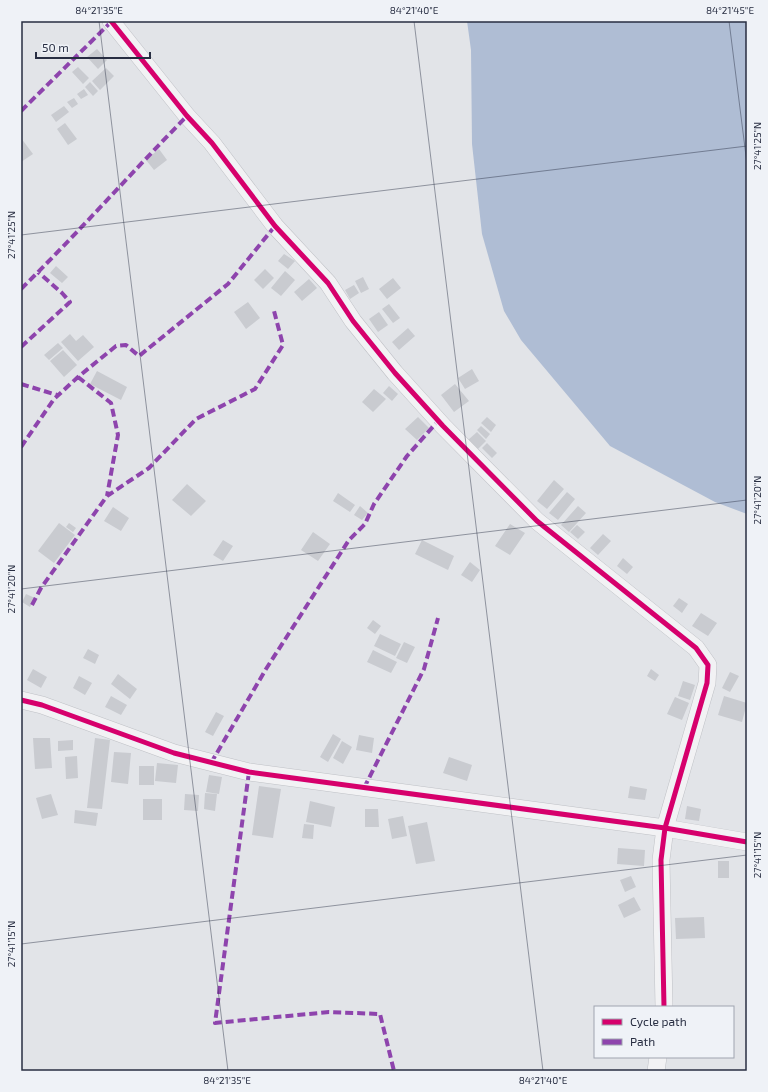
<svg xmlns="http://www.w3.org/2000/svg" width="768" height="1092" viewBox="0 0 768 1092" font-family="'Exo 2',sans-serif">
<rect width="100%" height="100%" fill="#e2e4e8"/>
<path fill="#afbdd4" d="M 467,21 L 747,21 L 747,514 L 715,502 L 610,446 L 521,340 L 504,311 L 482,234 L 472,144 L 471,50 Z"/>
<path fill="#c9cbd0" d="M 97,49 L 107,60 L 98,69 L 87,57 Z
M 78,67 L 89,78 L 83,84 L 72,72 Z
M 106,68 L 114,76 L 100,90 L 92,81 Z
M 90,82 L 98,91 L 93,96 L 85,87 Z
M 84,89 L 88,95 L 81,99 L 77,94 Z
M 74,98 L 78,104 L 72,108 L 67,102 Z
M 64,106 L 69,112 L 56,122 L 51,115 Z
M 65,123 L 77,139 L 68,145 L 57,129 Z
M 21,138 L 33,154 L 21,162 Z
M 159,149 L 167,160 L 154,170 L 146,160 Z
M 284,254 L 295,261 L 288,269 L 278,261 Z
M 56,266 L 68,277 L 62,283 L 50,273 Z
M 265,269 L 274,278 L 263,289 L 254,280 Z
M 285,271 L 295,280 L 281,296 L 271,288 Z
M 363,277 L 369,289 L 361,293 L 355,281 Z
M 393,278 L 401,288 L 387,299 L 379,289 Z
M 309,279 L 317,288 L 302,301 L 294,292 Z
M 354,285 L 359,293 L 350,299 L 345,290 Z
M 248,302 L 260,318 L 246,329 L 234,312 Z
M 389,304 L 400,318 L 393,323 L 382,309 Z
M 379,312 L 388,325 L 378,332 L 369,319 Z
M 408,328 L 415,336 L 399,350 L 392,342 Z
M 70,334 L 76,341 L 83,335 L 94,347 L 78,361 L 61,342 Z
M 58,343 L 63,348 L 49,360 L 44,355 Z
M 63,350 L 77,365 L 64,377 L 50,361 Z
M 472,369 L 479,381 L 465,389 L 458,378 Z
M 97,371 L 127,387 L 121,400 L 90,384 Z
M 455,384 L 469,401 L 454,412 L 441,395 Z
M 389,386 L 398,394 L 392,401 L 383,393 Z
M 374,389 L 386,399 L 373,412 L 362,402 Z
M 418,417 L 429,428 L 417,440 L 405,429 Z
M 487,417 L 496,425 L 491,432 L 481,423 Z
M 481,426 L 490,434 L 486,439 L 477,430 Z
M 477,432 L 486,441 L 478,449 L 468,440 Z
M 487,443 L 497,453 L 492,458 L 482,448 Z
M 554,480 L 564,489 L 547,509 L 537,501 Z
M 187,484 L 206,501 L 191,516 L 172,500 Z
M 567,492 L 575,499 L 558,520 L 549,513 Z
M 338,493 L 355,505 L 350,512 L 333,501 Z
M 360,506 L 368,513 L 362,520 L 354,515 Z
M 578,506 L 586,513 L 569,532 L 561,525 Z
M 113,507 L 129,518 L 121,531 L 104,521 Z
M 59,523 L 75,535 L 54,563 L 38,551 Z
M 69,523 L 76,528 L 73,532 L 66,527 Z
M 510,524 L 525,533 L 510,555 L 495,546 Z
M 577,525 L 585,532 L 578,539 L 570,532 Z
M 313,532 L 330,544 L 318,561 L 301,550 Z
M 603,534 L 611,541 L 598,555 L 590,548 Z
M 223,540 L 233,546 L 223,561 L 213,555 Z
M 422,540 L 454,556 L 448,570 L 415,554 Z
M 623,558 L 633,567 L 627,574 L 617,566 Z
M 470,562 L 480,570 L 472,582 L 461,575 Z
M 26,594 L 35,598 L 30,607 L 22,602 Z
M 679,598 L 688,604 L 682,613 L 673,606 Z
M 701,613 L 717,623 L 708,636 L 692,626 Z
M 373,620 L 381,626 L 375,634 L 367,628 Z
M 380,634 L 401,644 L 395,656 L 374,646 Z
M 404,642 L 415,647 L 407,663 L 396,658 Z
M 88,649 L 99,655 L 95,664 L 83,658 Z
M 373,650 L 397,662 L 391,673 L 367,662 Z
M 33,669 L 47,677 L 41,688 L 27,680 Z
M 651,669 L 659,675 L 655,681 L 647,676 Z
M 730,672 L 739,676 L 730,692 L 722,688 Z
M 118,674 L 137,689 L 130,699 L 111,684 Z
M 79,676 L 92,683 L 85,695 L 73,688 Z
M 683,681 L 695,685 L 690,700 L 678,696 Z
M 111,696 L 127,705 L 121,715 L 105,707 Z
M 724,696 L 747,703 L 742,722 L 718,715 Z
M 675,697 L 689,703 L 682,720 L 667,714 Z
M 216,712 L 224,716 L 213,736 L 205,732 Z
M 333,734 L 341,739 L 328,762 L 320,757 Z
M 359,735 L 374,738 L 372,753 L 356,750 Z
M 33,738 L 50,738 L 52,768 L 35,769 Z
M 95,738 L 110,740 L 102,809 L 87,808 Z
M 73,740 L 73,750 L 58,751 L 58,741 Z
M 342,741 L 352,747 L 343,764 L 333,758 Z
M 114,752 L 131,753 L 128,784 L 111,782 Z
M 77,756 L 78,778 L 66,779 L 65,757 Z
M 449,757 L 472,765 L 467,781 L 443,773 Z
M 157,763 L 178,765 L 176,783 L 155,781 Z
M 139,766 L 154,766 L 154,785 L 139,785 Z
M 209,775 L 222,777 L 219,794 L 206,792 Z
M 259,786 L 281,789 L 273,838 L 252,835 Z
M 630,786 L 647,789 L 645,800 L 628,798 Z
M 205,793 L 217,794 L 215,811 L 204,809 Z
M 51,794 L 58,815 L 42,819 L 36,798 Z
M 185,794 L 199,795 L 198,811 L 184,810 Z
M 143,799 L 162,799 L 162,820 L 143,820 Z
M 310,801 L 335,807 L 331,827 L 306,822 Z
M 687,806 L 701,809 L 699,821 L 685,819 Z
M 365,809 L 378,809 L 379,827 L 365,827 Z
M 75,810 L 98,813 L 96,826 L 74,823 Z
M 403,816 L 407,836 L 392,839 L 388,819 Z
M 427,822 L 435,861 L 416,864 L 408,826 Z
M 304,824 L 314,825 L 313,839 L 302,838 Z
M 618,848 L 645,850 L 644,866 L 617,864 Z
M 718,861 L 729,861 L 729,878 L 718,878 Z
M 631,876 L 636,887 L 625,892 L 620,880 Z
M 634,897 L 641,910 L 624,918 L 618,905 Z
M 704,917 L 705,938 L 676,939 L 675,918 Z"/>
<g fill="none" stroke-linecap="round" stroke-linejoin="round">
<g stroke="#bfc1c6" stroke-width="18">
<path id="minor" d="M 111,21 L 187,116 L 212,143 L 275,226 L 328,283 L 353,321 L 395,373 L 443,426 L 537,521 L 696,648 L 708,665 L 707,683 L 665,828 L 661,860 L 664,1007
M 21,700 L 42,705 L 174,753 L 249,772 L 665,828 L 747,842
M 656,1071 L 658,1057"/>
</g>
<use href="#minor" stroke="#f2f2f4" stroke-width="17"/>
<path stroke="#8e44ad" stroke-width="4" stroke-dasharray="8 4" stroke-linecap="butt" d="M 21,111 L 112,21
M 21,289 C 78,233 131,173 187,116
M 21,347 L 70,302 L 62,293 L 38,272
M 78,377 L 111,403 L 118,435 L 107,496
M 21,384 L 57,395
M 21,447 L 54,399 L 78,377 L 116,346 L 126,345 L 139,356 L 228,284 L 275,226
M 32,605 L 41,588 L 107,496 L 149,468 L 196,419 L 255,389 L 283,345 L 274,311
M 211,763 L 266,669 L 349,540 L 365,524 L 374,504 L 407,456 L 438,421
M 249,772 L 215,1023 L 329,1012 L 380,1014 L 394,1071
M 364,788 L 424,669 L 438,618"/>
<g stroke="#eff2f7" stroke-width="8">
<path id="cycleway" d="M 111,21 L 187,116 L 212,143 L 275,226 L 328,283 L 353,321 L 395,373 L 443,426 L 537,521 L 696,648 L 708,665 L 707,683 L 665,828 L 661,860 L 664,1007
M 21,700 L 42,705 L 174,753 L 249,772 L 665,828 L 747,842"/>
</g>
<use href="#cycleway" stroke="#d6006c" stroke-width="5"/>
</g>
<path fill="none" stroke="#282e42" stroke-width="1" stroke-opacity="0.45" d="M 99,21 L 228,1071M 414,21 L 543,1071M 729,21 L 747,164M 21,235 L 747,146M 21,589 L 747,500M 21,944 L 747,855"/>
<rect width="768" height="1092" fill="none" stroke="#eff2f7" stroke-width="44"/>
<rect x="594" y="1006" width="140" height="52" fill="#eff2f7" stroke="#9fa4af"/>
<rect x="602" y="1019" width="20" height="6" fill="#d6006c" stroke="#9fa4af"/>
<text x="630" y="1026" font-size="12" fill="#282e42">Cycle path</text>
<rect x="602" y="1039" width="20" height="6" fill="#8e44ad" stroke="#9fa4af"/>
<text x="630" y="1046" font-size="12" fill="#282e42">Path</text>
<path d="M36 52v6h114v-6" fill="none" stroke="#282e42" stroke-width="2"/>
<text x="42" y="52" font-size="12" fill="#282e42" stroke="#eff2f7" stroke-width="3" paint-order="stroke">50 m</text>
<rect x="22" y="22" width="724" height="1048" fill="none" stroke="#282e42" stroke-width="1.5"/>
<g font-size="10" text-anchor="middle" fill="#282e42">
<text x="99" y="14">84°21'35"E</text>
<text x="414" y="14">84°21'40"E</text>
<text x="730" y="14">84°21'45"E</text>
<text transform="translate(757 146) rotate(-90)" y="4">27°41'25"N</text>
<text transform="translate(11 235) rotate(-90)" y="4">27°41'25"N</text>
<text transform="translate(757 500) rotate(-90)" y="4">27°41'20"N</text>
<text transform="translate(11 589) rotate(-90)" y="4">27°41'20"N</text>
<text transform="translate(757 855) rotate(-90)" y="4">27°41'15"N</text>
<text transform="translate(11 944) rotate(-90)" y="4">27°41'15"N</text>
<text x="227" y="1084">84°21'35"E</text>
<text x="543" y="1084">84°21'40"E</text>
</g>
</svg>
